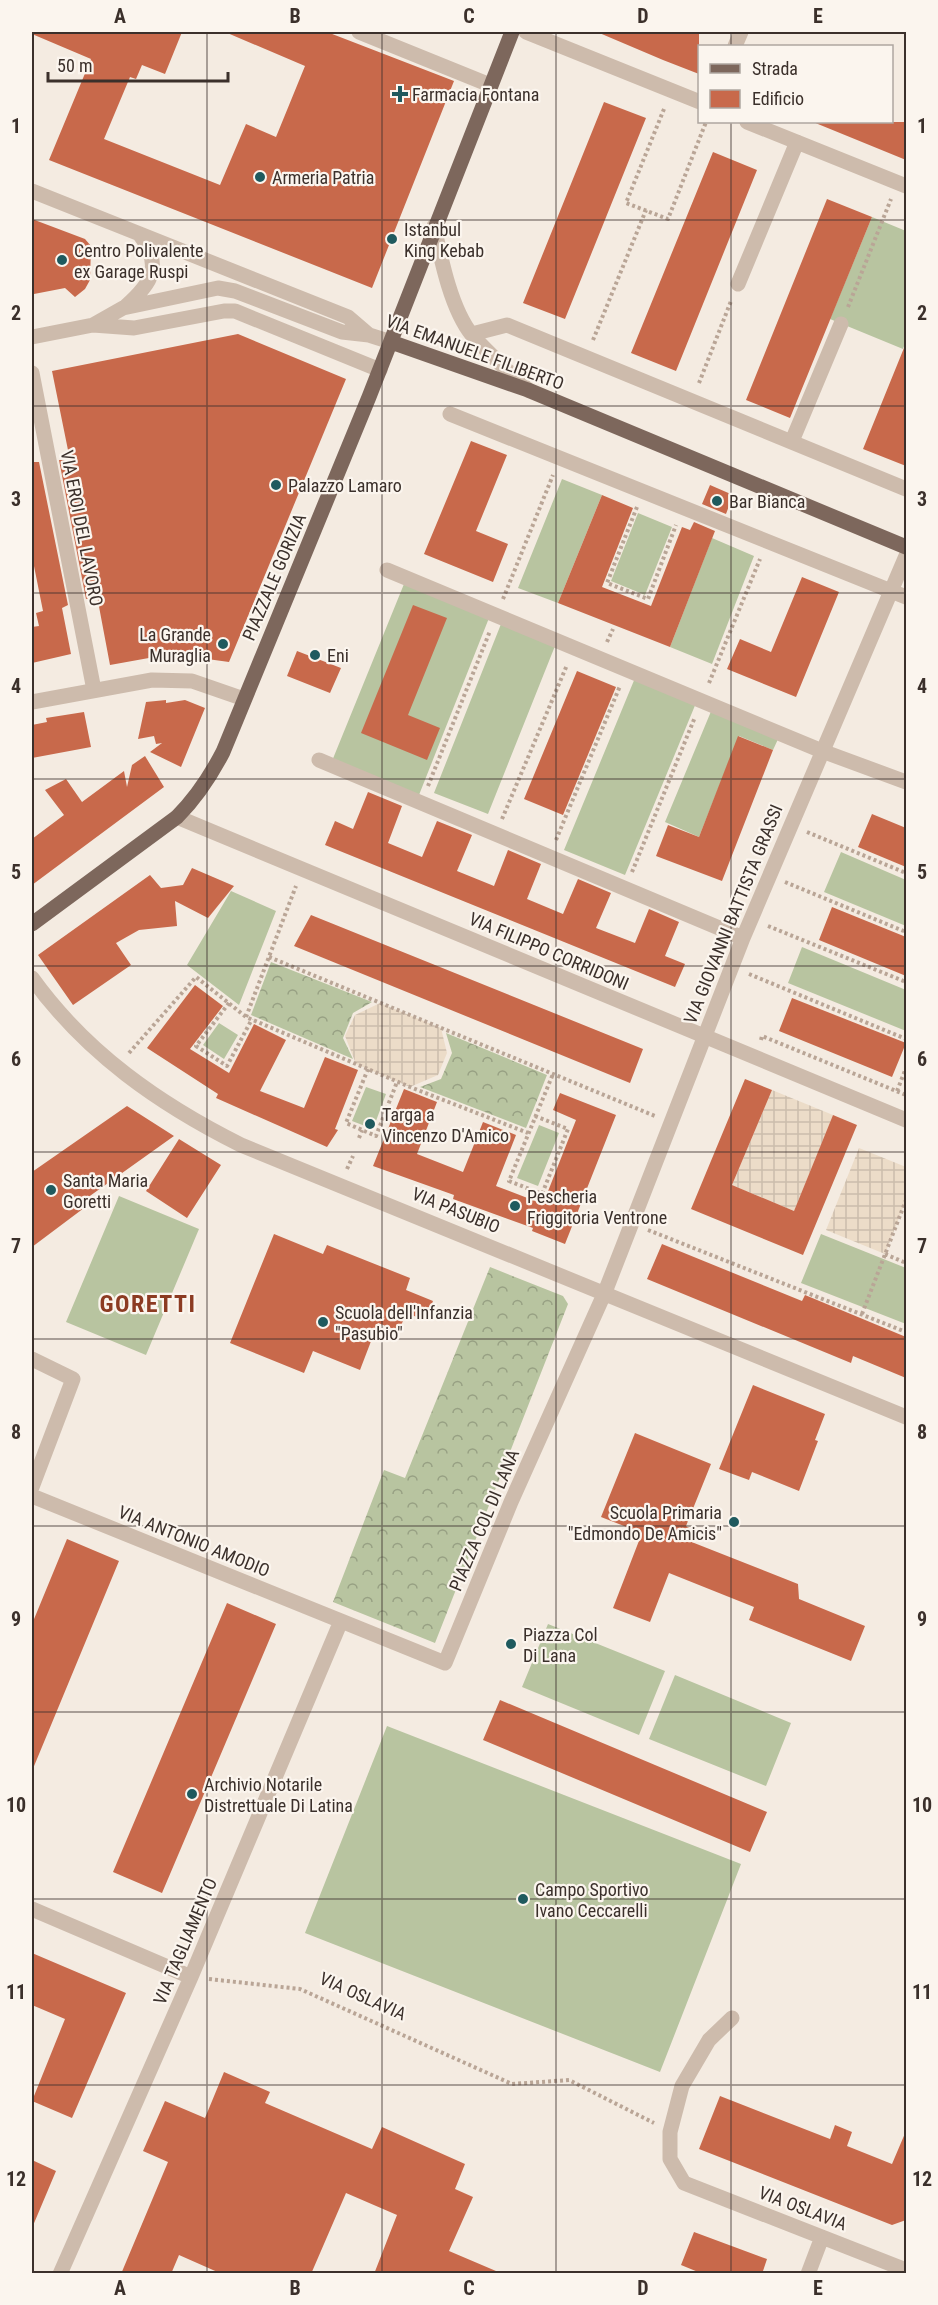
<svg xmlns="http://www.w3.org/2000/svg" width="938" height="2305" viewBox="0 0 938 2305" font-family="'Roboto Condensed',sans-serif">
<defs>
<pattern id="forest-crowns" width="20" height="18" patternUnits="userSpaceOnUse" patternTransform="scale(1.5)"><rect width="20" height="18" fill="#b8c4a0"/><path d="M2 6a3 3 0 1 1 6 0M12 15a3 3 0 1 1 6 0" fill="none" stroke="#97a083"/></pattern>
<pattern id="plaza-grid" width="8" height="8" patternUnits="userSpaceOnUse" patternTransform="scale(1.5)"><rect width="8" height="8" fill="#ecdcc8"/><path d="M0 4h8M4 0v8" fill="none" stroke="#cbbdac"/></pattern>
</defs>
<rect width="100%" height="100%" fill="#f4ebe1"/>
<path fill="#b8c4a0" d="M 872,217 L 906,231 L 906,341 L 903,349 L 830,319 Z
M 562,479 L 602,495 L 558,603 L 518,588 Z
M 638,513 L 672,527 L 645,595 L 611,581 Z
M 712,538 L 754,556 L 712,664 L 670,647 Z
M 404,584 L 489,618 L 419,795 L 332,761 Z
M 501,624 L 555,646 L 488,814 L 434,793 Z
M 635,678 L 696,703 L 625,875 L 564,850 Z
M 712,709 L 779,737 L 773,750 L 739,736 L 699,837 L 665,822 Z
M 841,852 L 906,880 L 906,926 L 824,892 Z
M 231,891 L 276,911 L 239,1005 L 187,965 Z
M 802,947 L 906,990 L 906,1031 L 788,983 Z
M 219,1023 L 238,1035 L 224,1059 L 203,1045 Z
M 366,1087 L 386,1094 L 373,1129 L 352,1121 Z
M 539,1125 L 559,1133 L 538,1186 L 517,1178 Z
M 119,1196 L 199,1229 L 146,1355 L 66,1322 Z
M 821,1234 L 906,1268 L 906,1324 L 801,1283 Z
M 548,1624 L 665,1671 L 639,1735 L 522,1687 Z
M 675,1675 L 791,1723 L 766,1786 L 649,1739 Z
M 387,1726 L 741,1864 L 660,2072 L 305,1933 Z"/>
<path fill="url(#forest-crowns)" d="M 271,962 L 372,1002 L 353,1013 L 343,1038 L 353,1059 L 251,1015 Z
M 446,1033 L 547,1075 L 526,1128 L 420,1087 L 441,1079 L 452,1053 Z
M 490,1267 L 563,1296 L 568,1304 L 435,1643 L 333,1602 L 384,1470 L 405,1478 Z"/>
<path fill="url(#plaza-grid)" d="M 380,1003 L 441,1028 L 447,1053 L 438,1075 L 410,1087 L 356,1064 L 345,1036 L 355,1015 Z
M 772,1090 L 833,1115 L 794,1211 L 732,1185 Z
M 859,1148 L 906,1167 L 906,1200 L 885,1254 L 826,1230 Z"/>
<path fill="#c8694b" d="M 32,32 L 182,32 L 165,74 L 142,65 L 136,79 L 130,77 L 104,139 L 220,185 L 246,124 L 276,137 L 305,66 L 225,32 L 327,32 L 454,81 L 372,288 L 49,160 L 91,59 L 32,34 Z
M 597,32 L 699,32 L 699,74 L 663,60 Z
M 604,102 L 646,118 L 565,319 L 523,303 Z
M 813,122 L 906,122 L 906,160 Z
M 713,152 L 757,170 L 676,371 L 631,353 Z
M 827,199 L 872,217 L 790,418 L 746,400 Z
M 32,219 L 85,239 L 91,246 L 90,280 L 85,289 L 75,297 L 65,288 L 34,294 L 32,282 Z
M 238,334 L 346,379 L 229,662 L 171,654 L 110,665 L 97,596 L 86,599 L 59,460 L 70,460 L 52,371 Z
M 906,343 L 906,466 L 863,449 Z
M 471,441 L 507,455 L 476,531 L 508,544 L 493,582 L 424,554 Z
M 32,462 L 39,462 L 68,605 L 62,608 L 71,654 L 32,663 L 32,627 L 39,626 L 36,613 L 43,611 L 32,556 Z
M 710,485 L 733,495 L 726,514 L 702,504 Z
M 602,495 L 633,508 L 602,587 L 651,606 L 682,527 L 690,530 L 694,522 L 715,531 L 670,647 L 558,603 Z
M 802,577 L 839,592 L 796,697 L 727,669 L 740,639 L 771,652 Z
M 413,605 L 447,618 L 408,715 L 440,728 L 427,760 L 361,733 Z
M 297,651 L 341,668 L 330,693 L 287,676 Z
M 577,671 L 616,687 L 563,815 L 524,799 Z
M 166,700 L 166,703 L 185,700 L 205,708 L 181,767 L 150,752 L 162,743 L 156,744 L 154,736 L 138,739 L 146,702 Z
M 84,712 L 91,747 L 32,758 L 32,725 L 47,722 L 46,718 Z
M 738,736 L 773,750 L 722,881 L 656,856 L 668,825 L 699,837 Z
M 145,756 L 164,787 L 32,885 L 32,839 L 64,815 L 45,790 L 66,779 L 82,802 L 124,771 L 127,787 L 132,765 Z
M 368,792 L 402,806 L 388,843 L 422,857 L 437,821 L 472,835 L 457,871 L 494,886 L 508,850 L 541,864 L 527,899 L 563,914 L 578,879 L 611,893 L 596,928 L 635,943 L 649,909 L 679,922 L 665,956 L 685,964 L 675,987 L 325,845 L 335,821 L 353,829 Z
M 872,814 L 906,828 L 906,867 L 858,847 Z
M 192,868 L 234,886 L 208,918 L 175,901 L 177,926 L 139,930 L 116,943 L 131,965 L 73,1005 L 38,955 L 150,875 L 161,888 L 183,885 Z
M 832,907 L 906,937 L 906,976 L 819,940 Z
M 311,915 L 643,1049 L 630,1083 L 294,946 Z
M 195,985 L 223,1006 L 190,1049 L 229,1073 L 254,1024 L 286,1040 L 260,1091 L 304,1108 L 325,1057 L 358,1070 L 335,1129 L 338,1130 L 327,1147 L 216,1098 L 218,1094 L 147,1048 Z
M 792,998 L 906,1043 L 892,1077 L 779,1031 Z
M 745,1079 L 772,1090 L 732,1185 L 794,1211 L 833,1115 L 857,1125 L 803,1255 L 691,1209 Z
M 404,1089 L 437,1102 L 417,1154 L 463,1172 L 483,1122 L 516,1135 L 496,1186 L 543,1204 L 576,1120 L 553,1110 L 560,1093 L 616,1115 L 565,1244 L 532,1231 L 533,1228 L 453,1199 L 454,1195 L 373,1166 Z
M 127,1106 L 174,1136 L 80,1203 L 84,1208 L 32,1247 L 32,1172 Z
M 179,1139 L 221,1165 L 187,1218 L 146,1191 Z
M 274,1234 L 323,1254 L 327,1245 L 410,1278 L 406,1290 L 433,1301 L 425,1320 L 406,1313 L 399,1331 L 378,1323 L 360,1370 L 313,1351 L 304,1373 L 230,1343 Z
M 662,1244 L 802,1301 L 805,1295 L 906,1337 L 906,1378 L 853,1356 L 851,1363 L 647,1279 Z
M 753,1385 L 825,1414 L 815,1440 L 818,1441 L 799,1491 L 752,1472 L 749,1480 L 719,1469 Z
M 635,1433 L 711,1464 L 686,1526 L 689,1528 L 684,1539 L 798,1584 L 799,1599 L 865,1626 L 851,1661 L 749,1620 L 754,1607 L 669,1573 L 650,1622 L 613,1608 L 642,1533 L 601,1517 Z
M 67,1539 L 119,1561 L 32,1771 L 32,1624 Z
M 227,1603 L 276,1624 L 162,1893 L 113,1872 Z
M 500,1700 L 767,1812 L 750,1852 L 483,1740 Z
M 32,1953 L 126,1993 L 72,2118 L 32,2101 L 65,2019 L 32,2005 Z
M 224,2072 L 270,2092 L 265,2103 L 372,2149 L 382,2127 L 465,2164 L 455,2189 L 473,2197 L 449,2251 L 503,2274 L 374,2274 L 397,2215 L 346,2193 L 311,2274 L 222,2274 L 179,2255 L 171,2274 L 121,2274 L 168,2162 L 143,2151 L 165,2101 L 205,2118 Z
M 720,2096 L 830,2139 L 835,2125 L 852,2132 L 847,2146 L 892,2164 L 906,2131 L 906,2220 L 892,2225 L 699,2149 Z
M 32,2160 L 56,2171 L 32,2228 Z
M 694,2232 L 767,2259 L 762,2274 L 703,2274 L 681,2265 Z"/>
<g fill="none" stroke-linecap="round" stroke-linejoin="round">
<path stroke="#b9a596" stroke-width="4" stroke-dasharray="3 3" stroke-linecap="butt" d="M 664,109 L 626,203 L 668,219 L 706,122
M 848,307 L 891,199
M 593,340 L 646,210
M 699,383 L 731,301
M 637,507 L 607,583 L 648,599 L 676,525
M 503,599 L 553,475
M 607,642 L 613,629
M 709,683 L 760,559
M 428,786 L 490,631
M 502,819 L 567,665
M 807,832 L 906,873
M 556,840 L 620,686
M 632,872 L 695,717
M 785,882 L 906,932
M 768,926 L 906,982
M 269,957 L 655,1116
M 749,974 L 906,1039
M 229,1003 L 196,1046 L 227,1066 L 252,1019
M 246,1017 L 296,886
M 761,1040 L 762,1036 L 906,1095
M 129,1053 L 196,977 L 246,1017 L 410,1087 L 528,1133
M 368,1069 L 346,1123 L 376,1136 L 397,1082
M 897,1091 L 906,1068
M 535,1116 L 568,1129 L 542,1194 L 509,1181 L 553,1074
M 359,1138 L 362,1130
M 347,1169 L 353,1156
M 648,1230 L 906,1332
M 885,1254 L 906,1263
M 862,1314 L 906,1200
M 209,1979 L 300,1989 L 512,2084 L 569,2080 L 654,2123"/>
<path stroke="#cdbbac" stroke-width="15" d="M 359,32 L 490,85
M 526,32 L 700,102
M 735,46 L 741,32
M 747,122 L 906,186
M 32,191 L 348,317 L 369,335 L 391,342
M 434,226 C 441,259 451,309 472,335 C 489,354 509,372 528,390
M 738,284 L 797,142
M 126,306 C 152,283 163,266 140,235
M 93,325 L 123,308 L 218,288 L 235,291 L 342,332 L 369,335
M 472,334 L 507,325 L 906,489
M 32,337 L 93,325 L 134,328 L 224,311 L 235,311 L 380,370
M 32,373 L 94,690
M 450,414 L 906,597
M 792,441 L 841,324
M 387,570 L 822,751 L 906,782
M 32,702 L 152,680 L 192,681 L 244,699
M 319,760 L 743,938
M 177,817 L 906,1120
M 32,978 C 86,1053 159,1104 241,1145 L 906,1417
M 32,1359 L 73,1379 L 32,1487
M 32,1496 L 445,1663 L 511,1502 L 605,1292 L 743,938 L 906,556
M 32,1909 L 191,1977
M 732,2018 L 709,2040 L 682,2086 L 670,2132 L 670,2159 L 684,2183 L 906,2270
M 60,2274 L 191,1977 L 341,1621
M 808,2274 L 822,2237"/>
<path stroke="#7d675c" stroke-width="15" d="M 391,342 L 528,390 L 906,547
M 32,924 L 177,817 C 197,797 210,777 223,752 L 369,397 L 512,32"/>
</g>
<path fill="none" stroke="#3b302b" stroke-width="1.5" stroke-opacity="0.55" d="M 207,32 L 207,2274M 382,32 L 382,2274M 556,32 L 556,2274M 731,32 L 731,46M 731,122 L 731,2274M 32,220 L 906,220M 32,406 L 906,406M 32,593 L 906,593M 32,779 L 906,779M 32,966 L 906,966M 32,1152 L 906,1152M 32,1339 L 906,1339M 32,1526 L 906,1526M 32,1712 L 906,1712M 32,1899 L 906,1899M 32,2085 L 906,2085"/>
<g fill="#1f5a5e" stroke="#fbf5ee" stroke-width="2">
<path d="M397 85h6v6h6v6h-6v6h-6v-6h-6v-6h6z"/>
<circle cx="260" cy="177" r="6"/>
<circle cx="392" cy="239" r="6"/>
<circle cx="62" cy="260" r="6"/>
<circle cx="276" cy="485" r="6"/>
<circle cx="717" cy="501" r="6"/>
<circle cx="223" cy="644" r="6"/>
<circle cx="315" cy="655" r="6"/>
<circle cx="370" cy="1124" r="6"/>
<circle cx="51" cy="1190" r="6"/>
<circle cx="515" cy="1206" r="6"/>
<circle cx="323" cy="1322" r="6"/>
<circle cx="734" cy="1522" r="6"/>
<circle cx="511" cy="1644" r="6"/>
<circle cx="192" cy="1794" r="6"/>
<circle cx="523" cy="1899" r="6"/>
</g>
<g text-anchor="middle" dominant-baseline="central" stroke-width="4.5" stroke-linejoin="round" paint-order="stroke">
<g font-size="18" fill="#3b302b" stroke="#fbf5ee" text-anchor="start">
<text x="412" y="94">Farmacia Fontana</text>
<text x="272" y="177">Armeria Patria</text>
<text x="404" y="229">Istanbul<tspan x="404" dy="21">King Kebab</tspan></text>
<text x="74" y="250">Centro Polivalente<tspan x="74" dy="21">ex Garage Ruspi</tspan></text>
<text x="288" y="485">Palazzo Lamaro</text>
<text x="729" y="501">Bar Bianca</text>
<text x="211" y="634" text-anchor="end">La Grande<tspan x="211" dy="21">Muraglia</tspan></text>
<text x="327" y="655">Eni</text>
<text x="382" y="1114">Targa a<tspan x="382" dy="21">Vincenzo D'Amico</tspan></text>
<text x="63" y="1180">Santa Maria<tspan x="63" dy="21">Goretti</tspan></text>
<text x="527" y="1196">Pescheria<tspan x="527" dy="21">Friggitoria Ventrone</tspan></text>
<text x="335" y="1312">Scuola dell'Infanzia<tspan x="335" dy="21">"Pasubio"</tspan></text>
<text x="722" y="1512" text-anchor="end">Scuola Primaria<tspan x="722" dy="21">"Edmondo De Amicis"</tspan></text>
<text x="523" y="1634">Piazza Col<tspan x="523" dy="21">Di Lana</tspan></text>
<text x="204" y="1784">Archivio Notarile<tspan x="204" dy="21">Distrettuale Di Latina</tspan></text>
<text x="535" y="1889">Campo Sportivo<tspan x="535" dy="21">Ivano Ceccarelli</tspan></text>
</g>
<g font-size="18" fill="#3b302b" stroke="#fbf5ee">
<text transform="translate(475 352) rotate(20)">VIA EMANUELE FILIBERTO</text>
<text transform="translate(82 528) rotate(79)">VIA EROI DEL LAVORO</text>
<text transform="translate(274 577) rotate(-67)">PIAZZALE GORIZIA</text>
<text transform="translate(733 914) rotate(-68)">VIA GIOVANNI BATTISTA GRASSI</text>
<text transform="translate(549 951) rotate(23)">VIA FILIPPO CORRIDONI</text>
<text transform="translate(456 1210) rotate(22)">VIA PASUBIO</text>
<text transform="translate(484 1520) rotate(-67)">PIAZZA COL DI LANA</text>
<text transform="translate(194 1541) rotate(22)">VIA ANTONIO AMODIO</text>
<text transform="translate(185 1941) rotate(-67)">VIA TAGLIAMENTO</text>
<text transform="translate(363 1996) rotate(24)">VIA OSLAVIA</text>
<text transform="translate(803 2208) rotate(21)">VIA OSLAVIA</text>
</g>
<g font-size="24" font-weight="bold" letter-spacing="1.5" fill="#8c3b22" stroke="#fbf5ee">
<text x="148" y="1304">GORETTI</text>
</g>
</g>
<rect width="938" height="2305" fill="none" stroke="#fbf5ee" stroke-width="66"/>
<rect x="698" y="45" width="195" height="78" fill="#fbf5ee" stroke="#aea6a0" stroke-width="1.5"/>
<rect x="710" y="64" width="30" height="9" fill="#7d675c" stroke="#aea6a0" stroke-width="1.5"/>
<text x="752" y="75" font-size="18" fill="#3b302b">Strada</text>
<rect x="710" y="90" width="30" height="18" fill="#c8694b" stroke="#aea6a0" stroke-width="1.5"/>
<text x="752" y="105" font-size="18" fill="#3b302b">Edificio</text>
<path d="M48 72v9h180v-9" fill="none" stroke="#3b302b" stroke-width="3"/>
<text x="57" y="72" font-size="18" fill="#3b302b" stroke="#fbf5ee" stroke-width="4.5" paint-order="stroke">50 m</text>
<rect x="33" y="33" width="872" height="2239" fill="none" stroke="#3b302b" stroke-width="2"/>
<g font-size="20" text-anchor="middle" font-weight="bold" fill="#3b302b">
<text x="120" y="23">A</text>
<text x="295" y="23">B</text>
<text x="469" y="23">C</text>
<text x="643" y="23">D</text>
<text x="818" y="23">E</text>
<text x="16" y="133">1</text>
<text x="922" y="133">1</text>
<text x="16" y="320">2</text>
<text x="922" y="320">2</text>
<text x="16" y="506">3</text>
<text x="922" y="506">3</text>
<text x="16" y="693">4</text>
<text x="922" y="693">4</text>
<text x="16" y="879">5</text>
<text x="922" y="879">5</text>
<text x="16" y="1066">6</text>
<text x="922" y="1066">6</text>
<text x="16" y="1253">7</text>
<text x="922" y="1253">7</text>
<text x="16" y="1439">8</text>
<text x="922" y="1439">8</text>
<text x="16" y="1626">9</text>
<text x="922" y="1626">9</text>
<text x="16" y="1812">10</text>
<text x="922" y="1812">10</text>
<text x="16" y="1999">11</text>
<text x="922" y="1999">11</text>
<text x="16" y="2186">12</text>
<text x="922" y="2186">12</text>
<text x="120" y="2295">A</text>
<text x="295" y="2295">B</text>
<text x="469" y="2295">C</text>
<text x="643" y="2295">D</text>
<text x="818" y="2295">E</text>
</g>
</svg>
